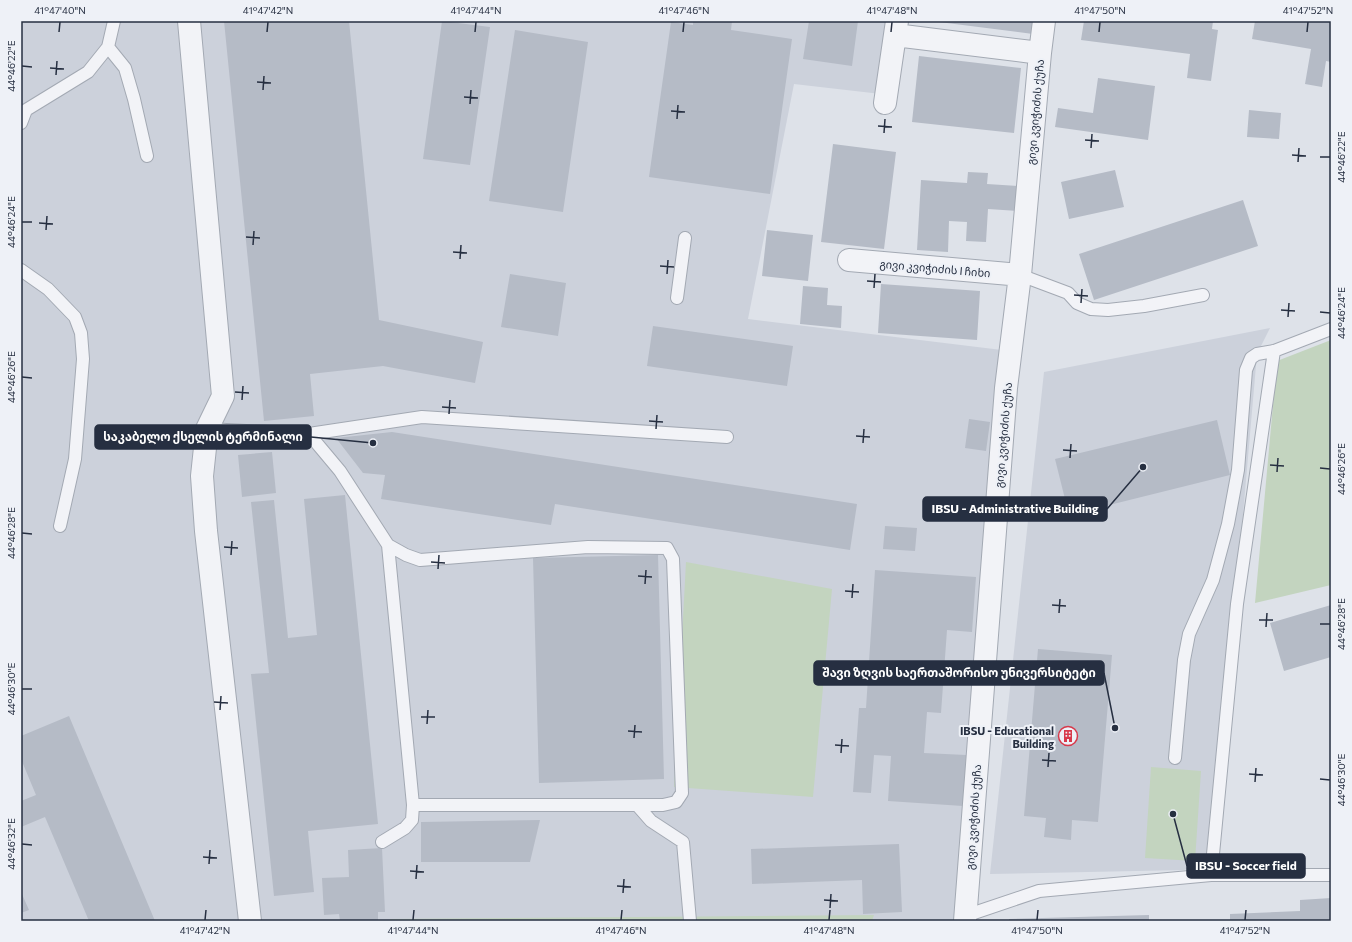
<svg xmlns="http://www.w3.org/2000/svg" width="1352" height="942" viewBox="0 0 1352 942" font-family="Commissioner,'Noto Sans Georgian',sans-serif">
<rect width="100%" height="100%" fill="#dee2e9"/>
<path fill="#ccd1db" d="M 21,21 L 892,21 L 881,94 L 794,84 L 748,319 L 1010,351 L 960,921 L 21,921 Z
M 1270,328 L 1257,354 L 1213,859 L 1184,870 L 990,874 L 1044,372 Z"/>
<path fill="#c3d4bf" d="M 1331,340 L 1331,585 L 1255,603 L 1277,361 Z
M 686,562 L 832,589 L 813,797 L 674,787 Z
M 1151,767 L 1201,771 L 1195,861 L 1145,858 Z
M 874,915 L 872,921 L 390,921 L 390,919 Z"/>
<path fill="#b5bbc6" d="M 224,21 L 349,21 L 379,320 L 483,342 L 475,383 L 383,366 L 310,374 L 314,416 L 264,421 Z
M 442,21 L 490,27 L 470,165 L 423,159 Z
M 693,21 L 732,21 L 731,30 L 792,39 L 770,194 L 649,177 L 671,22 L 693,25 Z
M 809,21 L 858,21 L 852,66 L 803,59 Z
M 939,21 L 1035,21 L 1033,34 L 939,22 Z
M 1084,21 L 1213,21 L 1212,29 L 1218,30 L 1211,81 L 1187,78 L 1190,54 L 1081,40 Z
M 1255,21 L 1331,21 L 1331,62 L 1326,61 L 1322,87 L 1305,84 L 1311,49 L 1252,39 Z
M 515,30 L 588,42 L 563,212 L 489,201 Z
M 919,56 L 1021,68 L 1014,133 L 912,122 Z
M 1098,78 L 1155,86 L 1148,140 L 1055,127 L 1058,108 L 1093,113 Z
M 1249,110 L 1281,113 L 1279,139 L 1247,137 Z
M 833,144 L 896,152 L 884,249 L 821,242 Z
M 1115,170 L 1124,207 L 1069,219 L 1061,182 Z
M 968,172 L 988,173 L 987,184 L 1019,186 L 1018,211 L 988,209 L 986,242 L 966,241 L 967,222 L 949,221 L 948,252 L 917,250 L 921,180 L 967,183 Z
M 1243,200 L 1258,246 L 1094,300 L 1079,254 Z
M 767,230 L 813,235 L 808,281 L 762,276 Z
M 510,274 L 566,283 L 558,336 L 501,327 Z
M 881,284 L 980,291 L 977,340 L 878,333 Z
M 803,286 L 828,288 L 827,305 L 842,306 L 841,328 L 800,324 Z
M 653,326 L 793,346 L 787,386 L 647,366 Z
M 969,419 L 990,422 L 986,451 L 965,448 Z
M 1217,420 L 1230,475 L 1069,515 L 1055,459 Z
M 392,432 L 857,504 L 850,550 L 555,504 L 551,525 L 381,499 L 385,475 L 363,473 L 336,438 Z
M 272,452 L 276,493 L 242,497 L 238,455 Z
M 345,495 L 378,824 L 308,831 L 314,892 L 274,896 L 251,674 L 269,673 L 251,502 L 274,500 L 288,638 L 317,635 L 304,499 Z
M 885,526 L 917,528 L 915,551 L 883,549 Z
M 658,555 L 664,779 L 539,783 L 533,558 Z
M 875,570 L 976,577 L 972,632 L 947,630 L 941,713 L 927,712 L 924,753 L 966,755 L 963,806 L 888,801 L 891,756 L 874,755 L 871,793 L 853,792 L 859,708 L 866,708 Z
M 1331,605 L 1331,657 L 1284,671 L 1270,623 Z
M 1038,649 L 1112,655 L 1098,822 L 1072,820 L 1071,840 L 1044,837 L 1046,818 L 1024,816 Z
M 69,716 L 155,921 L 89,921 L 45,817 L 21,827 L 21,801 L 36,795 L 21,759 L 21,736 Z
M 540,820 L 530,862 L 421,862 L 421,822 Z
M 899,844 L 902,912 L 863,914 L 862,880 L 752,884 L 751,849 Z
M 382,848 L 385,912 L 378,912 L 378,921 L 340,921 L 339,914 L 324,915 L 322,878 L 349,877 L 348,850 Z
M 21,892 L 29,910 L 21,913 Z
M 1331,898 L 1331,921 L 1230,921 L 1230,914 L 1300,911 L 1300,900 Z
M 1149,915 L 1149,921 L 1009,921 L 1009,919 Z"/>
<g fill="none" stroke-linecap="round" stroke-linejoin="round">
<g stroke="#a3a9b3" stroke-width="14">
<path id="lane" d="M 108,47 L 125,68 L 134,99 L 147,156
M 21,123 L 26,110 L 88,72 L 108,47 L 114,21
M 21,270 L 48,289 L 75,317 L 81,333 L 83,359 L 75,459 L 60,526
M 1020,275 L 1068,293 L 1077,303 L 1091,309 L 1108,310 L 1144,306 L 1203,295
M 677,298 L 685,238
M 207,429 L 309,434 L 422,417 L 727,437
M 309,434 L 340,471 L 388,545 L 406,555 L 420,560 L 588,547 L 667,548 L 673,559 L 682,793 L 676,802 L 663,805 L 413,805
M 1175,758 L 1184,660 L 1189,634 L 1213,580 L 1228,524 L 1238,470 L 1246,370 L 1251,358 L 1257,354 L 1274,351 L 1331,329
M 637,805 L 651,821 L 683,842 L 690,921
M 382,842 L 405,828 L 412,820 L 413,805 L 388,545
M 1211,875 L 1237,604 L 1274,351
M 965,916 L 1039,891 L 1211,875 L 1331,875"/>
</g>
<g stroke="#a3a9b3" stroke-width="24">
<path id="street" d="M 189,21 L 223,396 L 207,429 L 202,476 L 206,531 L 250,921
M 895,35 L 1040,53
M 885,103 L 897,21
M 849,260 L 1020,275
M 965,921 L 1006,388 L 1020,275 L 1040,53 L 1044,21"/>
</g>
<use href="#lane" stroke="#f2f3f7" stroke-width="12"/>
<use href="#street" stroke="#f2f3f7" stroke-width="22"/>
</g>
<path fill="none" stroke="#262f41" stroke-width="1.5" d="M 59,32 L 60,22M 267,32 L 268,22M 475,32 L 476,22M 683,32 L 684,22M 891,32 L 892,22M 1099,32 L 1100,22M 1307,32 L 1308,22M 22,66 L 32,67M 50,68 L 64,69M 56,75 L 57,61M 257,82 L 271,83M 263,90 L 264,76M 464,97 L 478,98M 470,104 L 471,90M 671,111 L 685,112M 677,119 L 678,105M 878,126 L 892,127M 884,133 L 885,119M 1085,140 L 1099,141M 1091,148 L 1092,134M 1292,155 L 1306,156M 1320,157 L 1330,157M 1298,162 L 1299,148M 22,222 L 32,222M 39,223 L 53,224M 46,230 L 47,216M 246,237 L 260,238M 253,245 L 254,231M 453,252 L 467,253M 460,259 L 461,245M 660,266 L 674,267M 667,274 L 668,260M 867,281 L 881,282M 874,288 L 875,274M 1074,295 L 1088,296M 1081,303 L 1082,289M 1281,310 L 1295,311M 1320,312 L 1330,313M 1288,317 L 1289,303M 22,377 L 32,378M 235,392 L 249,393M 242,400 L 243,386M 442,407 L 456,408M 449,414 L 450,400M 649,421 L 663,422M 656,429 L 657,415M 856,436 L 870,437M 863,443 L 864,429M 1063,450 L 1077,451M 1070,458 L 1071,444M 1270,465 L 1284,466M 1320,468 L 1330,469M 1277,472 L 1278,458M 22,533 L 32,534M 224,547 L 238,548M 231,555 L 232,541M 431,562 L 445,563M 438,569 L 439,555M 638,576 L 652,577M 645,584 L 646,570M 845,591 L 859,592M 852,598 L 853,584M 1052,605 L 1066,606M 1059,613 L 1060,599M 1259,620 L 1273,620M 1320,624 L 1330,624M 1266,627 L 1267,613M 22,689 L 32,689M 214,702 L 228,703M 220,710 L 221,696M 421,717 L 435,717M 427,724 L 428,710M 628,731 L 642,732M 634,738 L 635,725M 835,745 L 849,746M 841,753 L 842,739M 1042,760 L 1056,761M 1048,767 L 1049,753M 1249,774 L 1263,775M 1320,779 L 1330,780M 1255,782 L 1256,768M 22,844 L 32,845M 203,857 L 217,858M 209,864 L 210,850M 410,871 L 424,872M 416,879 L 417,865M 617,886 L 631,887M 623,893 L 624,879M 824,900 L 838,901M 830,908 L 831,894M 205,920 L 206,910M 413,920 L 414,910M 621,920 L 622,910M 829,920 L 830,910M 1037,920 L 1038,910M 1245,920 L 1246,910"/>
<defs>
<g id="building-ring" transform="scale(1)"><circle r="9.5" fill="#eef1f7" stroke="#d8394b" stroke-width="1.5"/><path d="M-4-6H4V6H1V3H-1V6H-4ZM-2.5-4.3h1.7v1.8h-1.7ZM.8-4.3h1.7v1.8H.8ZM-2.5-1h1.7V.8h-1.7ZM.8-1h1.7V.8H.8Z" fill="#d8394b"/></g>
</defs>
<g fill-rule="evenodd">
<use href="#building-ring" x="1068" y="736"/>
</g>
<g text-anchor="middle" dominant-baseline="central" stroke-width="4" stroke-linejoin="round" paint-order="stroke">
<g font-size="11" fill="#262f41" stroke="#eef1f7">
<text transform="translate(1035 112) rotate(-85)">გივი კვიჭიძის ქუჩა</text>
<text transform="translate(935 268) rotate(5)">გივი კვიჭიძის I ჩიხი</text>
<text transform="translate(1003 435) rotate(-85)">გივი კვიჭიძის ქუჩა</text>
<text transform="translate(973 817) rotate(-86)">გივი კვიჭიძის ქუჩა</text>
</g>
<g font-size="11" font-weight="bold" fill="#262f41" stroke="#eef1f7" text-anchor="end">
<text x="1054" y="730">IBSU - Educational<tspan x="1054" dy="13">Building</tspan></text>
</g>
</g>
<path fill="none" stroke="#262f41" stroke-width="1.5" d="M373 443L311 437M1143 467L1107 509M1115 728L1104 673M1173 814L1187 866"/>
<g fill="#262f41" stroke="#eef1f7" stroke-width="1.5">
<circle cx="373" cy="443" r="4"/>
<circle cx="1143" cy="467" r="4"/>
<circle cx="1115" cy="728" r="4"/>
<circle cx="1173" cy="814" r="4"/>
</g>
<g fill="#262f41" stroke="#262f41" stroke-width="1.5">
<rect x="95" y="425" width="216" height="24" rx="4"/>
<rect x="923" y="497" width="184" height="24" rx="4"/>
<rect x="814" y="661" width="290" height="24" rx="4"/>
<rect x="1187" y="854" width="118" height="24" rx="4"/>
</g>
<g font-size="12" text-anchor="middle" font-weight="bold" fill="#fff">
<text x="203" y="441">საკაბელო ქსელის ტერმინალი</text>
<text x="1015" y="513">IBSU - Administrative Building</text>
<text x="959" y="677">შავი ზღვის საერთაშორისო უნივერსიტეტი</text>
<text x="1246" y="870">IBSU - Soccer field</text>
</g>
<rect width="1352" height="942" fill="none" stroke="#eef1f7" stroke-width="44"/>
<rect x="22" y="22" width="1308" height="898" fill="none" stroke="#262f41" stroke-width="1.5"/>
<g font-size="10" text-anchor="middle" fill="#262f41">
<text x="60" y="14">41°47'40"N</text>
<text x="268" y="14">41°47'42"N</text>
<text x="476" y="14">41°47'44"N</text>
<text x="684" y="14">41°47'46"N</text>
<text x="892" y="14">41°47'48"N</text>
<text x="1100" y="14">41°47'50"N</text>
<text x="1308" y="14">41°47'52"N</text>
<text transform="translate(11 66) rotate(-90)" y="4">44°46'22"E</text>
<text transform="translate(1341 157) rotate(-90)" y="4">44°46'22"E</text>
<text transform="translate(11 222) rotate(-90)" y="4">44°46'24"E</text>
<text transform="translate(1341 313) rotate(-90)" y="4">44°46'24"E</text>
<text transform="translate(11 377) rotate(-90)" y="4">44°46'26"E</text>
<text transform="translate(1341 469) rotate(-90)" y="4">44°46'26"E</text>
<text transform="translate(11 533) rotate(-90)" y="4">44°46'28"E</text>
<text transform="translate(1341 624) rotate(-90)" y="4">44°46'28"E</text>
<text transform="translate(11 689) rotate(-90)" y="4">44°46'30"E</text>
<text transform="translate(1341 780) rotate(-90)" y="4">44°46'30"E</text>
<text transform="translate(11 844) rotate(-90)" y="4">44°46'32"E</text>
<text x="205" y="934">41°47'42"N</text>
<text x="413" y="934">41°47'44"N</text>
<text x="621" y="934">41°47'46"N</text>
<text x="829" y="934">41°47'48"N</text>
<text x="1037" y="934">41°47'50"N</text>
<text x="1245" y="934">41°47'52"N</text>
</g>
</svg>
